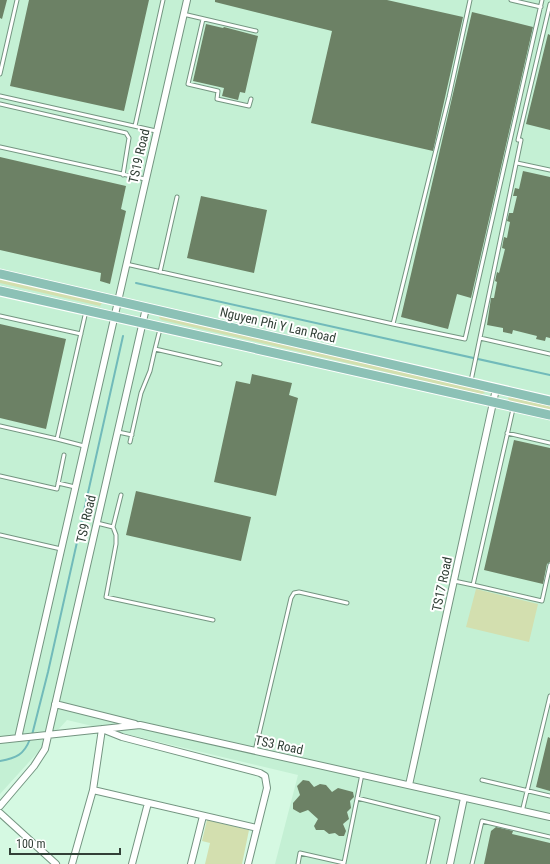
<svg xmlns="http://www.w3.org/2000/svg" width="550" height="864" viewBox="0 0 550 864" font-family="'Roboto Condensed',sans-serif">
<rect width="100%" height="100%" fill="#d5f9e2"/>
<path fill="#c4f0d4" d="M 0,0 L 550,0 L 550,864 L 275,864 L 298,775 L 67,720 L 0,794 Z"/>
<path fill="#d3dfaf" d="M 0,278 L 100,301 L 102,303 L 100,306 L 0,283 Z
M 161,315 L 482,390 L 485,393 L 481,394 L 162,320 L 159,318 Z
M 511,397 L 550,406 L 550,411 L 509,401 L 508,398 Z
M 476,589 L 538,604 L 529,642 L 466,627 Z
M 207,820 L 249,830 L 242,864 L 205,864 L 210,843 L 202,841 Z"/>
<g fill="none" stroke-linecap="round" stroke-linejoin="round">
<path stroke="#71baba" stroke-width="2" d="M 136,283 L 550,375
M 32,735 L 48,672 L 123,336
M 0,761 C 16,758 24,755 30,739"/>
</g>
<path fill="#6c8165" d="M 0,0 L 7,0 L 2,19 L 0,18 Z
M 29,0 L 149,0 L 124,111 L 10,86 Z
M 215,0 L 387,0 L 463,17 L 433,151 L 311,123 L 332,31 L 215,2 Z
M 472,12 L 533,27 L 471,298 L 457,294 L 448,329 L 401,317 Z
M 206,24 L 223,28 L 224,27 L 258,36 L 245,93 L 240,92 L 238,100 L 222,96 L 224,88 L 193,81 Z
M 548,34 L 550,35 L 550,130 L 526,124 Z
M 0,157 L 126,186 L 121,209 L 126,211 L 110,284 L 100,281 L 101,273 L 0,250 Z
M 523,171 L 550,177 L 550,338 L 546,337 L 545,341 L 536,339 L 537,336 L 513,330 L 512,334 L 503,332 L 503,328 L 487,325 L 491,298 L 494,298 L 497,282 L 495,281 L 497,272 L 499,273 L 505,249 L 502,248 L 504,237 L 507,238 L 510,222 L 507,221 L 509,213 L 513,213 L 517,196 L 513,196 L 515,188 L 519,189 Z
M 201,196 L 267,210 L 254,273 L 187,258 Z
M 0,324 L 66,339 L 46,429 L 0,418 Z
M 252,374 L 292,383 L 289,395 L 298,398 L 276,496 L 214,482 L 236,381 L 250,384 Z
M 514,440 L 550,448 L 550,562 L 547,564 L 543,584 L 484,570 Z
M 136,491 L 251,517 L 241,561 L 126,535 Z
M 548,737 L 550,738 L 550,791 L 536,787 Z
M 303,780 L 309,781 L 314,787 L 320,784 L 326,785 L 332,792 L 338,788 L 353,792 L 354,797 L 350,801 L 351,808 L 347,812 L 349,819 L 343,824 L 346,831 L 344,836 L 339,836 L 335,833 L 329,834 L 324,830 L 316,830 L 314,826 L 318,819 L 308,810 L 300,813 L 293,809 L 293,803 L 300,795 L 297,786 Z
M 496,827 L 513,831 L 512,834 L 550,843 L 550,864 L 484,864 L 491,831 Z"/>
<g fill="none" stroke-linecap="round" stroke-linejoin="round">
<g stroke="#749581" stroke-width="5">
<path id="service" d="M 511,0 L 541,7
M 183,14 L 256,31
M 203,19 L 188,84 L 218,91 L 217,99 L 249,106 L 251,99
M 0,74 L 17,0
M 0,96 L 156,131
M 0,104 L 126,133 L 129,138 L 123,175
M 135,126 L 163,0
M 0,147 L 145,179
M 517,163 L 550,170
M 126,264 L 393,324 L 465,339 L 542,0
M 160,272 L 177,197
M 0,316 L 81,334
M 393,324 L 449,97 L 470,0
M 160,329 L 155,349 L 220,364
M 480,338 L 550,354
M 471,381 L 521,140 L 518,140 L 550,4
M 513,409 L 473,585 L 542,601 L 550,565
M 0,426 L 57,439 L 86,311
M 118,432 L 132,435
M 507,433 L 550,443
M 57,439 L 84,446
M 130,442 L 141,393 L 150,371 L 155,349
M 0,476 L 57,489 L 64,455
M 58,483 L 75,487
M 97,523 L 113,527 L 121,495
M 113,527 L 116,535 L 116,544 L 106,597 L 213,620
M 0,535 L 61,549
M 454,581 L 473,585
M 255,751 L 291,598 L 294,593 L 299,592 L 347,603
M 482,780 L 550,796
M 357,798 L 438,818 L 428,864
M 522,812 L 550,696
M 298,864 L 300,853 L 344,863 L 362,774
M 472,864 L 482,821 L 550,837"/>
</g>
<g stroke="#749581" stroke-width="8">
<path id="minor" d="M 55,704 L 135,724
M 18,738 L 187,0
M 0,740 L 140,725 L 550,817
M 409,785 L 496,389
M 93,790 L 257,828
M 0,806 L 34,766 L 45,749 L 146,308
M 0,813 L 56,864
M 72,864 L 93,790 L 102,729 L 122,737 L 260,773 L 265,776 L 267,788 L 248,864
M 132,864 L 148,803
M 191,864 L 203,816
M 450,864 L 464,798"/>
</g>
<g stroke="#fff" stroke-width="11">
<path id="primary" d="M 0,274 L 550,401
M 0,291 L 550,415"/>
</g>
<use href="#service" stroke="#fff" stroke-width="3"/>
<use href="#minor" stroke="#fff" stroke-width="6"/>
<use href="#primary" stroke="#8cc1b6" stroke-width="9"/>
</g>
<g text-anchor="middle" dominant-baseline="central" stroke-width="4" stroke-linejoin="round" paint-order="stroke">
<g font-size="13" fill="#324037" stroke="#fff">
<text transform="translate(139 156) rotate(-77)">TS19 Road</text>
<text transform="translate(278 325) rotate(13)">Nguyen Phi Y Lan Road</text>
<text transform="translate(86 519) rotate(-77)">TS9 Road</text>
<text transform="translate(442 584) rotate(-78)">TS17 Road</text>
<text transform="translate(279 745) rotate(12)">TS3 Road</text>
</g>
</g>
<path d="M10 848v6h110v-6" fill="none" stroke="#324037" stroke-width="2"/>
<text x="16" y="848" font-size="12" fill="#324037" stroke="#ffffff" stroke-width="3" paint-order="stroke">100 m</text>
</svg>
